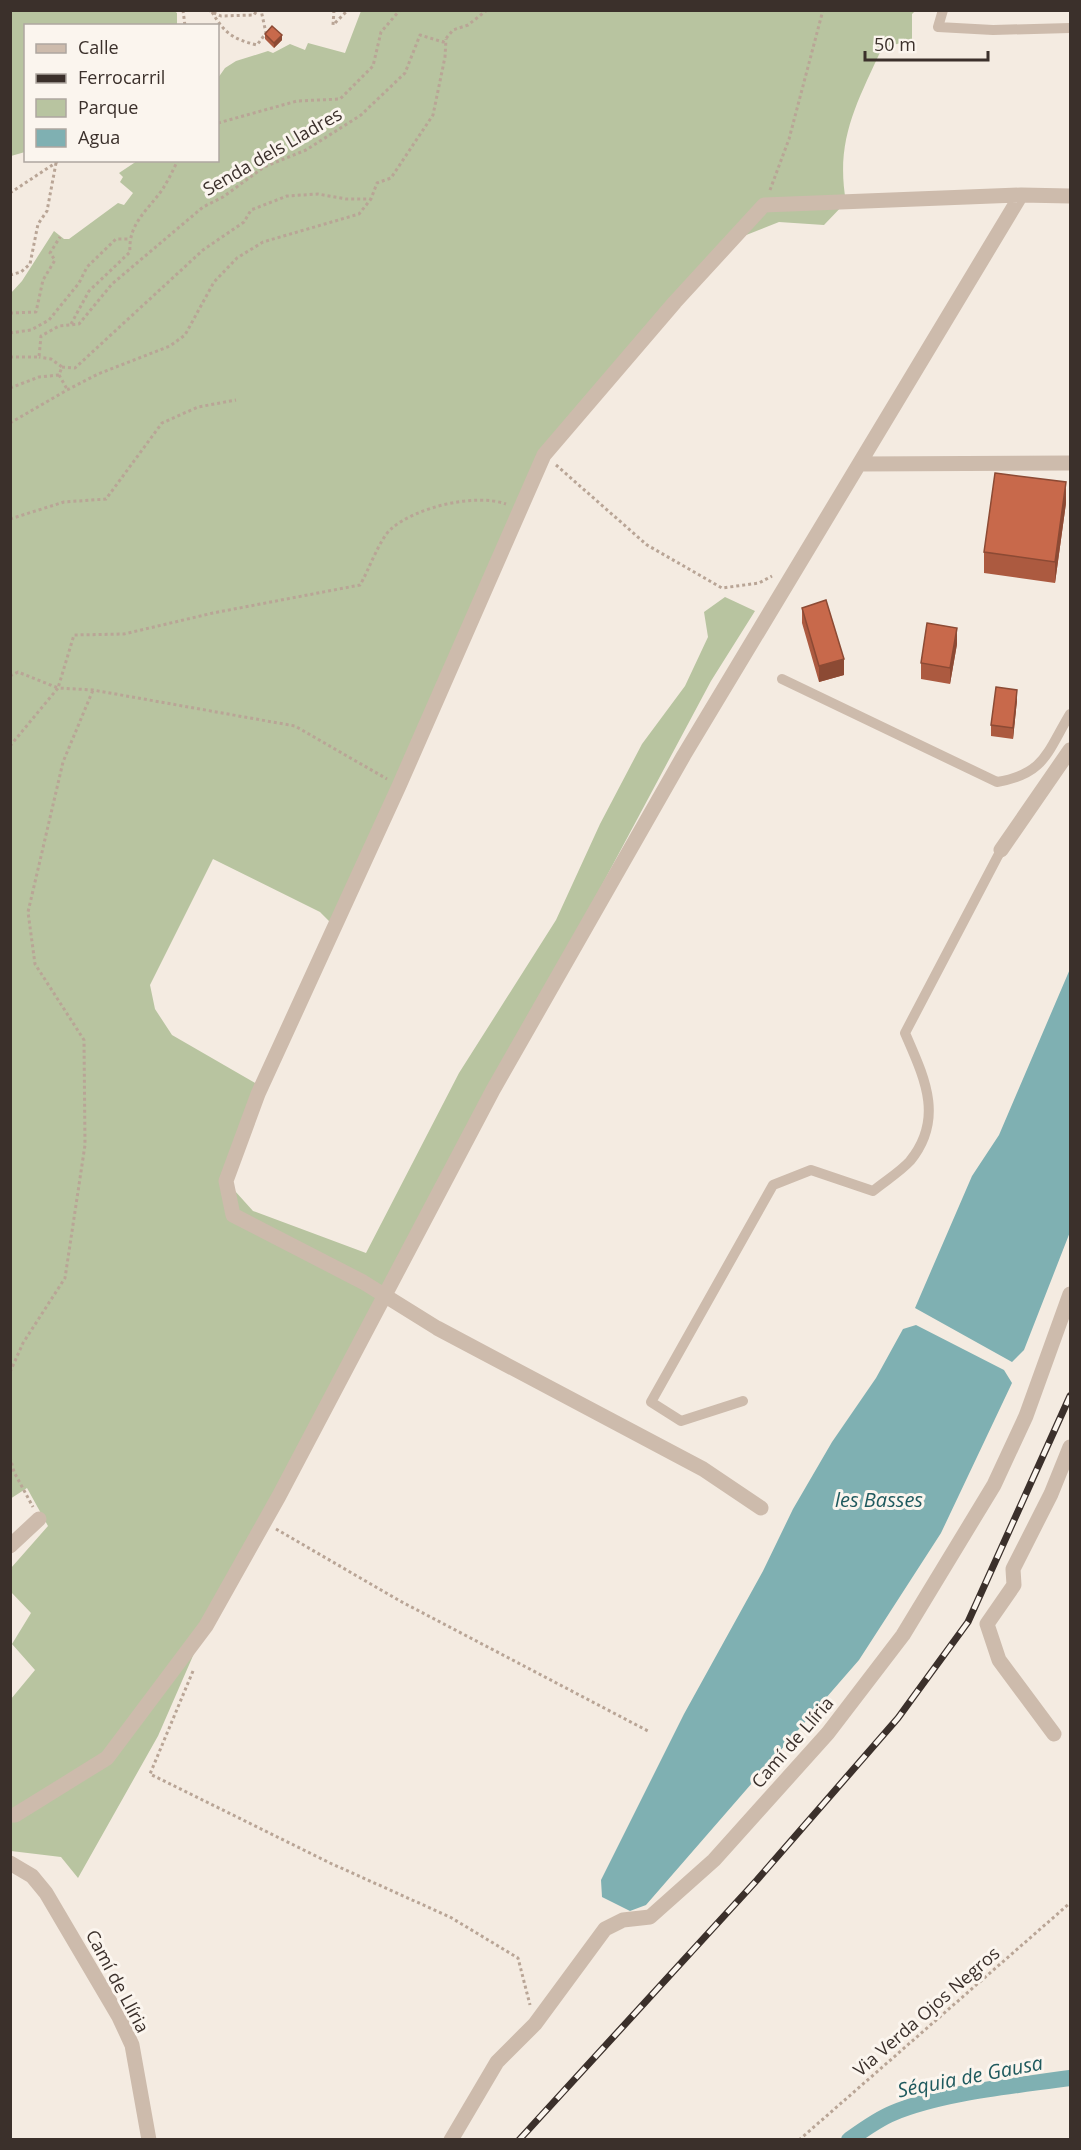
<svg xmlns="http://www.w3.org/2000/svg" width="1081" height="2150" viewBox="0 0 1081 2150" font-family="'Open Sans',sans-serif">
<rect width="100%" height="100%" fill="#f4ebe1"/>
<path fill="#b8c4a0" d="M 173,10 L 177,13 L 177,25 L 26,26 L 25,152 L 11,156 L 11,11 Z
M 361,11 L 915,11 L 912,14 L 912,40 L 882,48 C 857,103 835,140 846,202 L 824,225 L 779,222 L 731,241 L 544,455 L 335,927 L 320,912 L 213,859 L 150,985 L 155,1009 L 172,1035 L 257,1084 L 226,1181 L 253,1211 L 366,1253 L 459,1073 L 556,920 L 600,824 L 642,744 L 685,686 L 708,637 L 704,612 L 725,597 L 755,611 L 711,681 L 206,1626 L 158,1736 L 78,1878 L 61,1857 L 11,1851 L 11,1699 L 35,1670 L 12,1644 L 31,1613 L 11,1592 L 11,1568 L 48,1526 L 27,1488 L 10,1499 L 11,293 L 22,281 L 54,231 L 64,239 L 69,239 L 118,203 L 124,205 L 133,193 L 120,182 L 123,177 L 119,173 L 137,161 L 218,160 L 218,78 L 225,68 L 236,61 L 268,51 L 273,53 L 290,44 L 305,50 L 308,43 L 345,53 Z"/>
<path fill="#7fb0b2" d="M 1070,969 L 1070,1232 L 1024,1350 L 1012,1362 L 915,1308 L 972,1176 L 999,1135 Z
M 916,1325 L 1004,1370 L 1012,1383 L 941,1533 L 859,1660 L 646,1905 L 630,1911 L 602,1897 L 601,1880 L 684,1714 L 763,1571 L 793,1509 L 832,1442 L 876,1378 L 903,1329 Z"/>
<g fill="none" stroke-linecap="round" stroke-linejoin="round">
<path stroke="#7fb0b2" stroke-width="16" d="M 849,2140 C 863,2130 878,2119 893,2113 C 944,2092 1015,2086 1070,2078"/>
<path stroke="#b9a596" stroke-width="3" stroke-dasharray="3 3" stroke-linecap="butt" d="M 183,10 L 185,26
M 208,10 L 221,16 L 254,15 L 257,10
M 334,10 L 333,25 L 348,10
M 212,12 C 225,34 233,39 257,45 L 266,33 L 261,10
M 218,123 L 297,101 L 340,99 L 373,66 L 381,32 L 400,10
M 770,190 L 789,139 L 823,10
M 10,193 L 60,160
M 10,275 L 21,272 L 30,264 L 38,224 L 47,211 L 56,163
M 10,313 L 36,312 L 43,280 L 55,260 L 50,253 L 60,237
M 71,324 L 89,291 L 130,252 C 128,224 147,211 162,190 C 168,181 173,170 178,160
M 10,333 L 31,330 L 49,320 L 79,283 L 87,267 L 116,239 L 129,239
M 10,357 L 39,357 L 41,336 L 59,326 L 79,324 L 112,284 L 203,207 L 223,197 L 264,167 L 306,150 L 361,115 L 405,73 L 420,35 L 443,42 L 453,30 L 468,25 L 487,10
M 62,367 L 75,368 L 203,250 L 244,222 L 251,210 L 287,196 L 318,194 L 346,199 L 371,199 L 377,183 L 391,178 L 433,115 L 445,57 L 446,39
M 59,375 L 67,389
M 10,388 L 39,377 L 59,375 L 62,367 L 51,359 L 39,357
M 10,423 L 67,390 L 98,374 L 170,346 L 185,335 L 214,282 L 237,258 L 263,242 L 359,214 L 371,199
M 556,465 L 647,545 L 722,588 L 759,583 L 772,576
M 10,519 L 64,502 L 106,499 L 162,423 L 198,407 L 236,400
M 10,676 L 18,672 L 58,688 L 74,635 L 124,634 L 213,613 L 360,585 C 368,572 380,538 391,529 C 416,507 475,493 506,504
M 10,746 L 58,688 L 93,690 L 295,726 L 387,779
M 10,1372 L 23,1343 L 65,1278 L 85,1145 L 84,1040 L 35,964 L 28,912 L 63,762 L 93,690
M 10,1457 L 14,1472 L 33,1507
M 276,1529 L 400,1601 L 648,1731
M 193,1671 L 150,1774 L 330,1863 L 450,1917 L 518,1958 L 530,2005
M 799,2140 L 1070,1903"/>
<path stroke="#cdbbac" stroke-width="10" d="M 943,10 L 938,27 L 993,30 L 1070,28
M 782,679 L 997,782 C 1045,774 1047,752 1070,714
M 743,1401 L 681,1421 L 651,1402 L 773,1185 L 811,1170 L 873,1191 C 885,1181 900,1172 910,1161 C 945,1118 924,1077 905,1033 L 1001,850"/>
<path stroke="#cdbbac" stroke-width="15" d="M 861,464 L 1070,463
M 1001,850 L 1070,750
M 761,1508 L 703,1469 L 437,1328 L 363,1282 L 233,1215 L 226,1181 L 258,1094 L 399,786 L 544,455 L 675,302 L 764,205 L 1021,195 L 1070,196
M 10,1546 L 39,1519
M 1054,1734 L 999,1660 L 987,1624 L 1014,1585 L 1013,1569 L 1051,1494 L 1070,1447
M 10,1815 L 15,1815 L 107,1758 L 206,1626 L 279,1496 L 493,1090 L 684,755 L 1021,195
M 10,1863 L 32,1876 L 46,1893 L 119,2017 L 132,2045 L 149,2140
M 451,2140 L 497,2062 L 535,2024 L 605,1929 L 623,1920 L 650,1917 L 714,1860 L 828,1733 L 903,1635 L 994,1485 L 1026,1416 L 1070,1294"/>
<g stroke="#3b302b" stroke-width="7">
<path id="rail" d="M 519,2140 L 757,1880 L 898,1718 L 968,1622 L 1070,1396"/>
</g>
<use href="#rail" stroke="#fbf5ee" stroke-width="4.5" stroke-dasharray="14" stroke-linecap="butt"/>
</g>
<path fill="#ac5a40" d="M 265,34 L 282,40 L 274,48 L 265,39 Z
M 1066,503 L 1055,583 L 984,573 L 984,552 Z
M 802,608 L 844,675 L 819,682 L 802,623 Z
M 957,644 L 950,684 L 921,679 L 921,663 Z
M 1017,700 L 1013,739 L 991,736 L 991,725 Z"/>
<path fill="#8c4a34" d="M 282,35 L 282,40 L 274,48 L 274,43 Z
M 1066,482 L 1066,503 L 1055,583 L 1055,562 Z
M 957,628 L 957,644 L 950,684 L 950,668 Z
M 844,659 L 844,675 L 819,682 L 819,666 Z
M 1017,690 L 1017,700 L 1013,739 L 1013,728 Z"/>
<path fill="#c8694b" stroke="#8c4a34" stroke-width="1.5" d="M 272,26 L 282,35 L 274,43 L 265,34 Z
M 995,473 L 1066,482 L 1055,562 L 984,552 Z
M 826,600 L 844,659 L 819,666 L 802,608 Z
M 927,623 L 957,628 L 950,668 L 921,663 Z
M 996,687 L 1017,690 L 1013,728 L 991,725 Z"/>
<g text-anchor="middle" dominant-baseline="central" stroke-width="6" stroke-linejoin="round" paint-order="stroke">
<g font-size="18" fill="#3b302b" stroke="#fbf5ee">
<text transform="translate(272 151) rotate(-30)">Senda dels Lladres</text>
<text transform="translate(792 1742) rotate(-49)">Camí de Llíria</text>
<text transform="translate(118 1981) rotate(62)">Camí de Llíria</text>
<text transform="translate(926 2011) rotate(-41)">Via Verda Ojos Negros</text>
</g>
<g font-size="20" font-style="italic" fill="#1f5a5e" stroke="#fbf5ee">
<text x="879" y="1499">les Basses</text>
<text transform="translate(970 2076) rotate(-11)">Séquia de Gausa</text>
</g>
</g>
<rect width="1081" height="2150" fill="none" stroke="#3b302b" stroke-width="24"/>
<rect x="24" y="24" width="195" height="138" fill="#fbf5ee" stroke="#aea6a0" stroke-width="1.5"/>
<rect x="36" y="44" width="30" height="9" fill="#cdbbac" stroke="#aea6a0" stroke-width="1.5"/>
<text x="78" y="54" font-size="18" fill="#3b302b">Calle</text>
<rect x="36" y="74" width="30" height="9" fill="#3b302b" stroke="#aea6a0" stroke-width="1.5"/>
<text x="78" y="84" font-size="18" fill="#3b302b">Ferrocarril</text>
<rect x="36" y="99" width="30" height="18" fill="#b8c4a0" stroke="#aea6a0" stroke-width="1.5"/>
<text x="78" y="114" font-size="18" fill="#3b302b">Parque</text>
<rect x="36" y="129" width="30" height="18" fill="#7fb0b2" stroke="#aea6a0" stroke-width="1.5"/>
<text x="78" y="144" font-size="18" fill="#3b302b">Agua</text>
<path d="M865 51v9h123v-9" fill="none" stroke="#3b302b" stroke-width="3"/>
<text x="874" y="51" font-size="18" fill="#3b302b" stroke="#fbf5ee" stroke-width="4.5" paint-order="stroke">50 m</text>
</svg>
